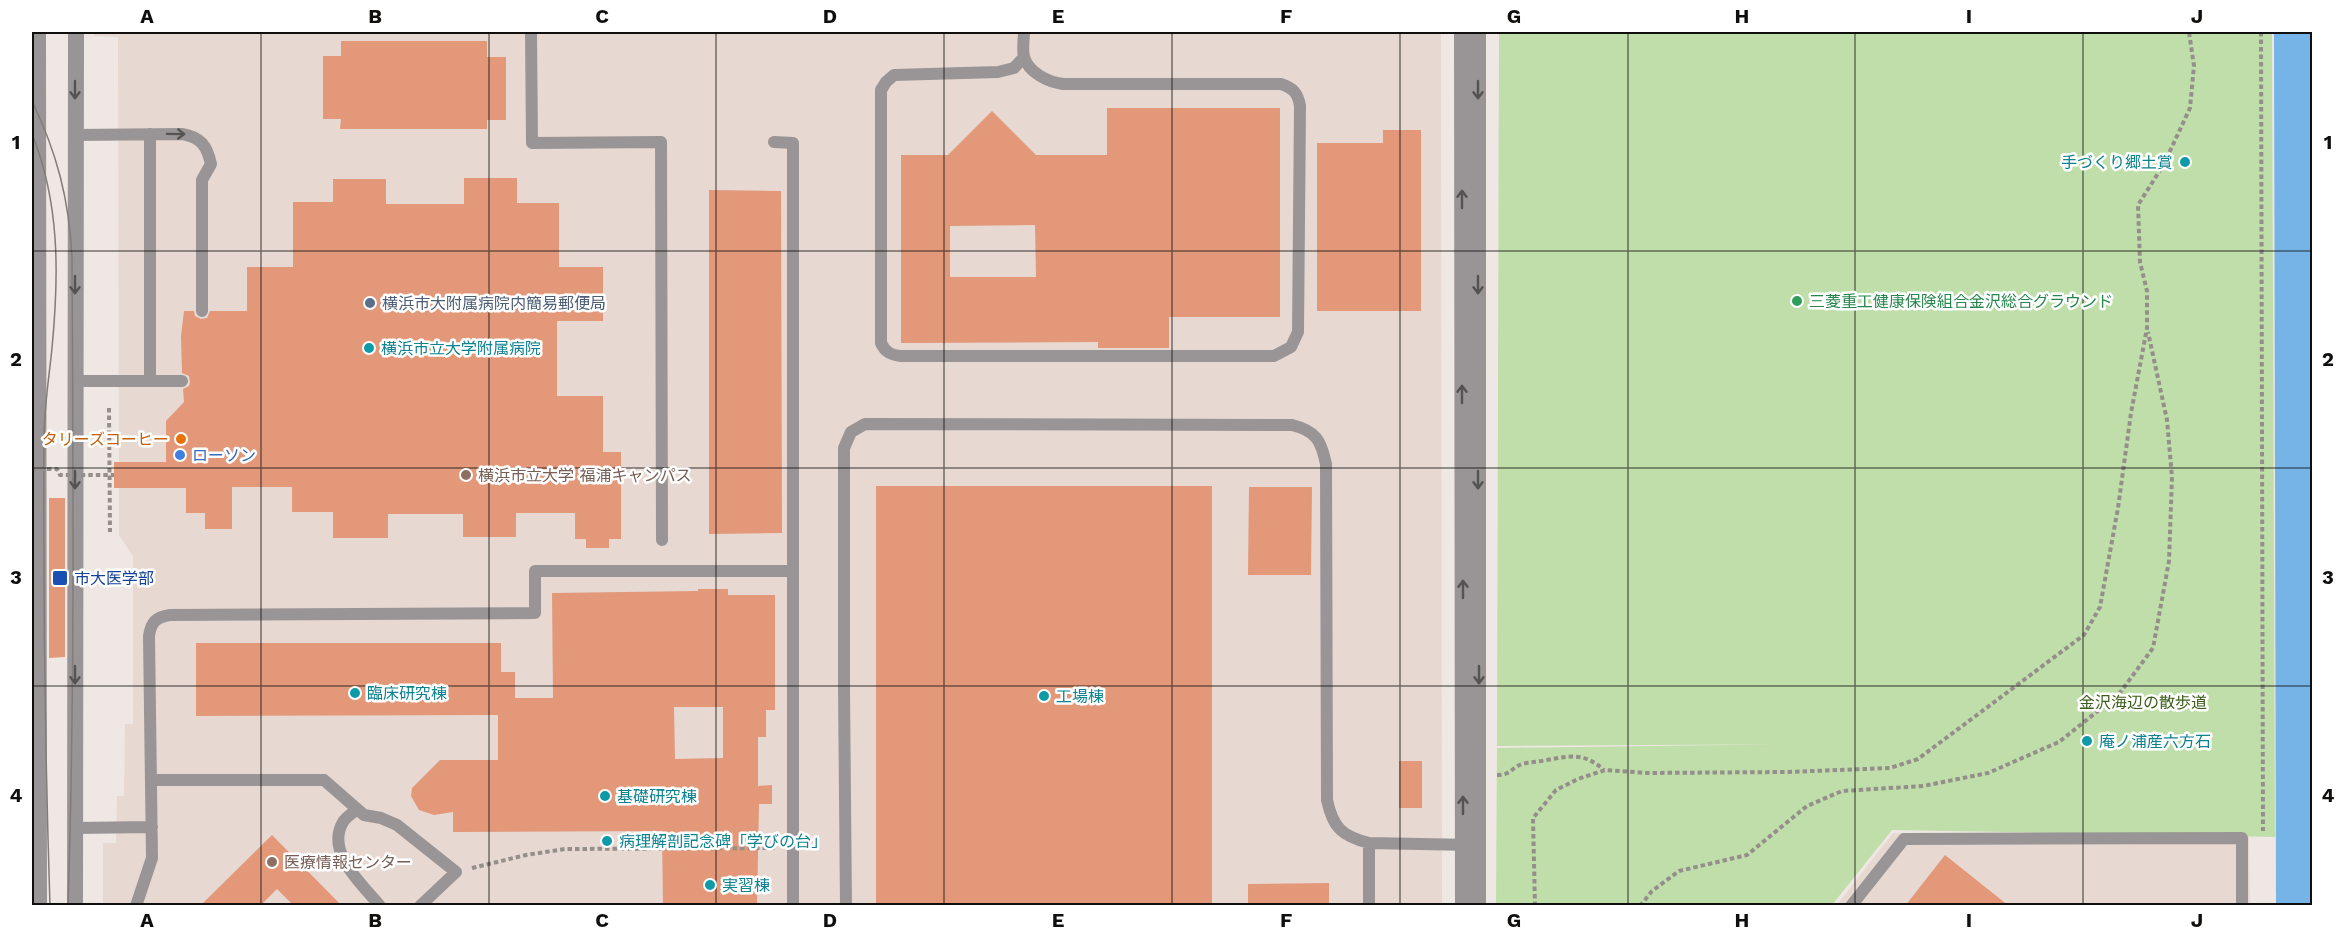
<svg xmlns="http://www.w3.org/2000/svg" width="2344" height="937" viewBox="0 0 2344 937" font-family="'Work Sans','Noto Sans JP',sans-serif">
<rect width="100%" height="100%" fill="#efe7e3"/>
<path fill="#e8d8d2" d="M 94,32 L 1441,32 L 1442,905 L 103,905 L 103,843 L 116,843 L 117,796 L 124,796 L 125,724 L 133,724 L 133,556 L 119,535 L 118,37 L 94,36 Z
M 1893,833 L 2249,837 L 2250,905 L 1836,906 Z"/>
<path fill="#c0deaa" d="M 1499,32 L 2272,32 L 2275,837 L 1892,830 L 1832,905 L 1496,906 L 1497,748 L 1805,744 L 1497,746 Z"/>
<path fill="#76b4e8" d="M 2274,32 L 2312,32 L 2312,906 L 2276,905 Z"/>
<path fill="#e29879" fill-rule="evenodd" d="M 341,41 L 487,41 L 487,57 L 506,57 L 506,120 L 487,120 L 487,129 L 340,129 L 341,119 L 323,119 L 323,56 L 341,56 Z
M 1107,108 L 1280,108 L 1280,317 L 1169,317 L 1169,348 L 1098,348 L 1098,342 L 901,343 L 901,155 L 948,155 L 992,111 L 1036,155 L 1107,155 ZM 1035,225 L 1036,277 L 950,277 L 950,226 Z
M 1383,130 L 1421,130 L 1421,311 L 1317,311 L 1317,143 L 1383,143 Z
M 464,178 L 517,178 L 517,203 L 559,203 L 559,267 L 603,267 L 603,321 L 557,321 L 557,396 L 603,396 L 603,452 L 621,452 L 621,539 L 609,539 L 609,548 L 586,548 L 586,539 L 575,539 L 575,513 L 516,513 L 516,537 L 463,537 L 463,514 L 388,514 L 388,538 L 333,538 L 333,512 L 292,512 L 292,487 L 232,487 L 232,529 L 205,529 L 205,513 L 186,513 L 186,488 L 114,488 L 114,462 L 166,462 L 166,421 L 184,402 L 183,389 L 189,386 L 190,382 L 189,376 L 182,373 L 181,336 L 184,311 L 194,311 L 195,316 L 201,319 L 207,318 L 210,311 L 247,311 L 247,267 L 293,267 L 293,202 L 333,202 L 333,179 L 386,179 L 386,204 L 464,204 Z
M 709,190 L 781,191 L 782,533 L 709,534 Z
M 876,486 L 1212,486 L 1212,906 L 876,906 Z
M 1249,487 L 1312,487 L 1311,575 L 1248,575 Z
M 49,498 L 65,498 L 65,657 L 49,658 Z
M 698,589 L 728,589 L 728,595 L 775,595 L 775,710 L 766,710 L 766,737 L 758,737 L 758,786 L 772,785 L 772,804 L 759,804 L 757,906 L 663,906 L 662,831 L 453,832 L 453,812 L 434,815 L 419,810 L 411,796 L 412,788 L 440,760 L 498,760 L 498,715 L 196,716 L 196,643 L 501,643 L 501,672 L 515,672 L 515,698 L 553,698 L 552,593 L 698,591 ZM 674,707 L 723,707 L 723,758 L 675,759 Z
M 1399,761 L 1422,761 L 1422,808 L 1399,808 Z
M 272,835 L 342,906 L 294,906 L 277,889 L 260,906 L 200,906 Z
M 1945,855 L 2009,906 L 1905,906 Z
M 1329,883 L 1329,906 L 1248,906 L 1248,884 Z"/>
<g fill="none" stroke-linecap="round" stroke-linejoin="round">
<path stroke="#958f8c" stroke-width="4" stroke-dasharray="4.5 3" stroke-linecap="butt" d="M 2261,32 L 2263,831
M 109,408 L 110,532
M 1497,775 C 1511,775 1511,768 1522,764 C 1530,762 1538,762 1546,760 C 1572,756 1583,752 1604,770
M 472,868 L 526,855 L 565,849 L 777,848
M 1535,906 L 1533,818 L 1556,790 L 1578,779 L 1605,770 L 1647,773 L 1787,772 L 1890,768 L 1918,759 L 2084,635 L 2100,607 L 2118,508 L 2131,413 L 2147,328 L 2147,291 L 2140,262 L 2138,205 L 2164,164 L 2190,108 L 2194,66 L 2189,32
M 1640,906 L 1652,891 L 1679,871 L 1747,855 L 1807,806 L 1842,791 L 1923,786 L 1988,773 L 2059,742 L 2119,694 L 2153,648 L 2169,561 L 2172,477 L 2167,420 L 2148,332"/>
<path stroke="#999596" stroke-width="12" d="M 531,32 L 532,143 L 661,142 L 662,540
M 1024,32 C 1024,39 1022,49 1024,57 C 1029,73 1048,82 1063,84 L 1281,84 C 1293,88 1298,93 1300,106 L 1298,332 L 1291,347 L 1274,356 L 901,356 C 891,355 885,352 881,343 L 881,90 L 886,82 L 894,75 L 998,72 L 1014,68 L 1024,57
M 150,134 L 150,381
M 75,135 L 182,134 C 201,137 207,146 211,164 L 202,180 L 202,311
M 774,142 L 793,143 L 793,571
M 75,381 L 182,381
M 151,780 L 324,780 L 364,815 L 381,818 L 397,825 L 456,872 L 420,906
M 357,809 C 353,813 346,817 343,822 C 325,853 363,885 380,906
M 75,828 L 152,827
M 1369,843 L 1369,906
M 136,906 L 152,858 L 149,636 C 151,622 156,617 170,615 L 535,613 L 535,571 L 793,571 L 793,906
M 846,906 L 844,689 L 844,448 L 851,432 L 865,424 L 1292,425 C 1316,431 1321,440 1326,464 L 1327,800 C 1333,828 1342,836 1369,843 L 1471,845
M 1851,906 L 1904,839 L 2242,838 L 2242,906"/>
<path stroke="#999596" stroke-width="16" d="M 38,32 L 39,906
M 1462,32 L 1463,906
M 1478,32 L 1478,906
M 75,906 L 76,32"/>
<path stroke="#817c79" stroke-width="1.5" d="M 32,101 C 57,153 69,199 72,257 C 73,473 75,689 68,906
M 32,134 C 60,203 59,275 52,348 C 49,378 44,408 44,439 C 43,594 45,750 50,906"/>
<path stroke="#958f8c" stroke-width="4" stroke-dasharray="4.5 3" stroke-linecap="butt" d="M 32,469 L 57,469 L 60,475 L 114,475"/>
</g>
<defs><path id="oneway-shaft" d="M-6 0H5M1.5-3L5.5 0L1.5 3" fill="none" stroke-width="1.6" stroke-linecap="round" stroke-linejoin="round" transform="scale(1.5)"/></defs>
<g stroke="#555252">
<use href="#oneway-shaft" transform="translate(75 90) rotate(90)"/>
<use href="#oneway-shaft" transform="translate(1478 90) rotate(90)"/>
<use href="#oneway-shaft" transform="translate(176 134) rotate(1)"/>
<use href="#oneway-shaft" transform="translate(1462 199) rotate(-90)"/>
<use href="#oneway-shaft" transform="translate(75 285) rotate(90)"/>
<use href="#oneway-shaft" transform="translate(1478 285) rotate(90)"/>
<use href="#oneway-shaft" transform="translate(1462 394) rotate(-90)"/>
<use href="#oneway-shaft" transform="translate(75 480) rotate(90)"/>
<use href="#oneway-shaft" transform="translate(1478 480) rotate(90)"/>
<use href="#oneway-shaft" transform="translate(1463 589) rotate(-90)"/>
<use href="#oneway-shaft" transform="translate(75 675) rotate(90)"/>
<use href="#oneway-shaft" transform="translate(1479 675) rotate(90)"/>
<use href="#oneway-shaft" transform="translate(1463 805) rotate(-90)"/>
</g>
<path fill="none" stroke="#110f0e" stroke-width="1.5" stroke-opacity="0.55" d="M 261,32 L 261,906M 489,32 L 489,906M 716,32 L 716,906M 944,32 L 944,906M 1172,32 L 1172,906M 1400,32 L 1400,906M 1628,32 L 1628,906M 1855,32 L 1855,906M 2083,32 L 2083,906M 32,251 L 2312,251M 32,468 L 2312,468M 32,686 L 2312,686"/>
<g fill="#0f9aa8" stroke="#fff" stroke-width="2">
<circle cx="2185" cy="162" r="6"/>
<circle cx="369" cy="348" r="6"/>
<circle cx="355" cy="693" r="6"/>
<circle cx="1044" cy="696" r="6"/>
<circle cx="2087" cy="741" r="6"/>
<circle cx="605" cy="796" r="6"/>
<circle cx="607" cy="841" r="6"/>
<circle cx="710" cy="885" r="6"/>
</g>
<circle fill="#2e9e5b" stroke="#fff" stroke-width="2" cx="1797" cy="301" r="6"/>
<circle fill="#5c6f8a" stroke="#fff" stroke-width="2" cx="370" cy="303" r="6"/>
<circle fill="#e8710a" stroke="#fff" stroke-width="2" cx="181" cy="439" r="6"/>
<circle fill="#3f7fe0" stroke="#fff" stroke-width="2" cx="180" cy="455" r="6"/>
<g fill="#8d6e63" stroke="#fff" stroke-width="2">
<circle cx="466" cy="475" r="6"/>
<circle cx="272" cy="862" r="6"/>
</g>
<rect fill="#1a4fb4" stroke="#fff" stroke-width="2" x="52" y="570" width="16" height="16" rx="3"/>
<g text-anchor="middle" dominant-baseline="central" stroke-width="5" stroke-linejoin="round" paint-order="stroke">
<g font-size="16" fill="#0d838f" stroke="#fff" text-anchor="start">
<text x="2173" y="162" text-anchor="end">手づくり郷土賞</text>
<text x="381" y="348">横浜市立大学附属病院</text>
<text x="367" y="693">臨床研究棟</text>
<text x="1056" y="696">工場棟</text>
<text x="2099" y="741">庵ノ浦産六方石</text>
<text x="617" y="796">基礎研究棟</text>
<text x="619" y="841">病理解剖記念碑「学びの台」</text>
<text x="722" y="885">実習棟</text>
</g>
<g font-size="16" fill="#27864d" stroke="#fff" text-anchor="start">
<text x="1809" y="301">三菱重工健康保険組合金沢総合グラウンド</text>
</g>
<g font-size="16" fill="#4e5e75" stroke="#fff" text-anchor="start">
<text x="382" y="303">横浜市大附属病院内簡易郵便局</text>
</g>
<g font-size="16" fill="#c56008" stroke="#fff" text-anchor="end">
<text x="169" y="439">タリーズコーヒー</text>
</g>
<g font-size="16" fill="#366cbe" stroke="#fff" text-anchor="start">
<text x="192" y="455">ローソン</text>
</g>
<g font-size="16" fill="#785e54" stroke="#fff" text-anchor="start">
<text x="478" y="475">横浜市立大学 福浦キャンパス</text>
<text x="284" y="862">医療情報センター</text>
</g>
<g font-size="16" fill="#164399" stroke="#fff" text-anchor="start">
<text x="74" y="578">市大医学部</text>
</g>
<g font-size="16" fill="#3c5d19" stroke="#fff">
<text x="2143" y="702">金沢海辺の散歩道</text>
</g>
</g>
<rect width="2344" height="937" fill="none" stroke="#ffffff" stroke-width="66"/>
<rect x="33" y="33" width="2278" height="871" fill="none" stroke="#110f0e" stroke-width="2"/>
<g font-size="20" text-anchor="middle" font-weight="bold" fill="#110f0e">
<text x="147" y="23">A</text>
<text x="375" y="23">B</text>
<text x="602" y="23">C</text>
<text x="830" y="23">D</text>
<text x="1058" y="23">E</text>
<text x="1286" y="23">F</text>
<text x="1514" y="23">G</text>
<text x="1742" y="23">H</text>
<text x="1969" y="23">I</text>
<text x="2197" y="23">J</text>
<text x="16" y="149">1</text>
<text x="2328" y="149">1</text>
<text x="16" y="366">2</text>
<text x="2328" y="366">2</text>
<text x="16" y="584">3</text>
<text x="2328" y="584">3</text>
<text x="16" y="802">4</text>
<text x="2328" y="802">4</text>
<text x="147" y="927">A</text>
<text x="375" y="927">B</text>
<text x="602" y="927">C</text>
<text x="830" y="927">D</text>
<text x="1058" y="927">E</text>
<text x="1286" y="927">F</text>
<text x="1514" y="927">G</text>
<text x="1742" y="927">H</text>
<text x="1969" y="927">I</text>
<text x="2197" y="927">J</text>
</g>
</svg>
